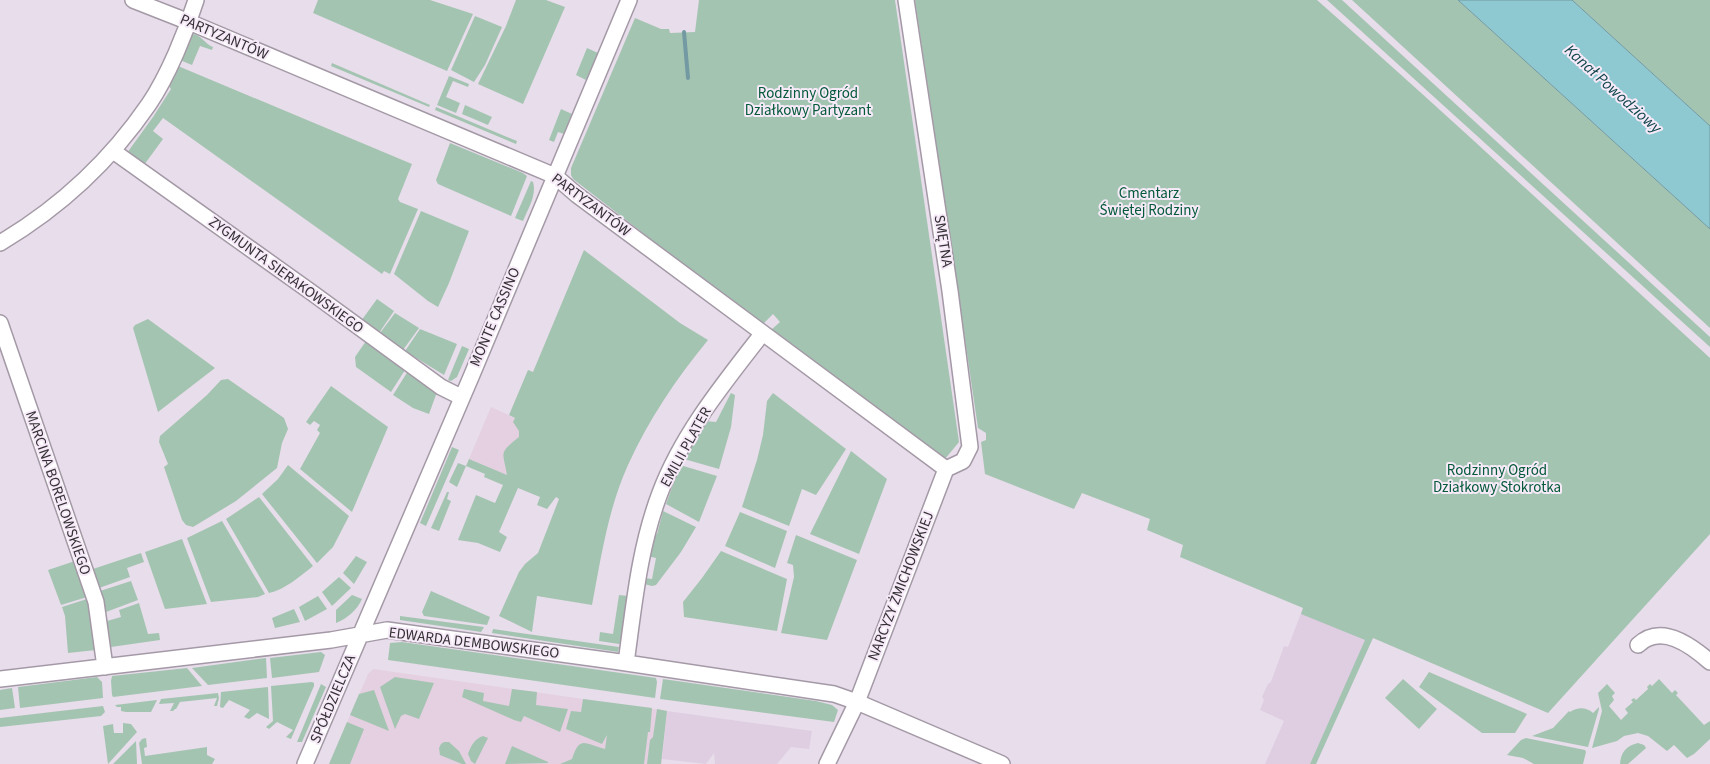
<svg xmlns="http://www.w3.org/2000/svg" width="1710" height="764" viewBox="0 0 1710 764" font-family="'Source Sans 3',sans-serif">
<rect width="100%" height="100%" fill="#e8ddea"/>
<path fill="#dfcee2" d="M 1303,608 L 1373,637 L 1316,764 L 1265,764 L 1284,721 L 1260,710 L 1264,700 L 1262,697 L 1268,684 L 1271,682 L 1284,646 L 1288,647 Z
M 667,711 L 812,731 L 809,749 L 791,747 L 777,764 L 715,764 L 714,753 L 706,764 L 662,759 Z"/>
<path fill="#e4d0e0" d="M 491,407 L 575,446 L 556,497 L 469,459 Z
M 373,669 L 667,711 L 661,764 L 329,764 L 368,674 Z"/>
<path fill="#a4c4b2" d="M 318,0 L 430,0 L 473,14 L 447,71 L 313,13 Z
M 516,0 L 546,0 L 565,7 L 523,104 L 478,84 L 506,26 Z
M 699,0 L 895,0 L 959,442 L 945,459 L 771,330 L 780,322 L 773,314 L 762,325 L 573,179 L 571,175 L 571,168 L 635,18 L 661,29 L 669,29 L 670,33 L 695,32 Z
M 915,0 L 1317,0 C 1450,117 1579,238 1710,358 L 1710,534 L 1548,713 L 1373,638 L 1316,764 L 1310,764 L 1365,640 L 1301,614 L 1303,608 L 1180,557 L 1183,545 L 1147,530 L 1150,519 L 1082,493 L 1074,509 L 985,474 L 981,442 L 986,440 L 986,433 L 978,428 Z
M 1327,0 L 1342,0 L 1710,337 L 1710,347 Z
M 1352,0 L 1458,0 L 1710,229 L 1710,328 Z
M 1572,0 L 1710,0 L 1710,126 Z
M 475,16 L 502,27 L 485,65 L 474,82 L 451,70 Z
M 194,34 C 202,36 205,44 213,47 L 212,50 L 200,46 L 192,65 L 180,60 L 191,36 Z
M 587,48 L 598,53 L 586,80 L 576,75 Z
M 332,63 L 430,105 L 429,107 L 331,66 Z
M 178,66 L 412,164 L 398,199 L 400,202 L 418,209 L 390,274 L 384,271 L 382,274 L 163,118 L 153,131 L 163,139 L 144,165 L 127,153 L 153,117 L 171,89 L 169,86 Z
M 449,76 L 469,84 L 468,87 L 453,81 L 446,97 L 460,103 L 456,113 L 437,105 Z
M 465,105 L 492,117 L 488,125 L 462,114 Z
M 436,107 L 512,139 L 517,141 L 516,144 L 435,110 Z
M 561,109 L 572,114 L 564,134 L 558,132 L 554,142 L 549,140 Z
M 450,143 L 523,173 L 527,176 L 511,216 L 438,184 L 436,180 Z
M 531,181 L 533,182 C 537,195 528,209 523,221 L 515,218 Z
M 421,211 L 469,231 L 449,283 L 438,307 L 428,301 L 394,274 Z
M 584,250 L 680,323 L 708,340 C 676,379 649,419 628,465 C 608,509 601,558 592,605 L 537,596 L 532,632 L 499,616 L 519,572 L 525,564 L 538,553 L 559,499 L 556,497 L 547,509 L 537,505 L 540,497 L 518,488 L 499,532 L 507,537 L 500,552 L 478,543 L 458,540 L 476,495 L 495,503 L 503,485 L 484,477 L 485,474 L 466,466 L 457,487 L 449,482 L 458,463 L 466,466 L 469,459 L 507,475 C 503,451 498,454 519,437 L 519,431 L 513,422 L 515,418 L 509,415 L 528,370 L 533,372 Z
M 377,299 L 394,311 L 379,333 L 361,321 Z
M 395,313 L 419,328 L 403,350 L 380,333 Z
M 148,319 L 215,368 L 158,412 L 133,328 L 135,325 Z
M 420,329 L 457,344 L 444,375 L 405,351 Z
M 366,341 L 405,370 L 391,392 L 356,367 L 355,357 Z
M 462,346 L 469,349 L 457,377 L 451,381 L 448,380 Z
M 408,371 L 437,392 L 429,414 L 413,408 L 393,395 Z
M 228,379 L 284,418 L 288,429 L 282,443 L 277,468 L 236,501 L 193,527 L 186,525 L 182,520 L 164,467 L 168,464 L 159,442 L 160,436 L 207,395 L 221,380 Z
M 331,386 L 388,427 L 352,512 L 300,469 L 320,433 L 317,430 L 320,425 L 314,421 L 310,425 L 306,422 Z
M 731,393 L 735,395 L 731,427 L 719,469 L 684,459 L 705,421 L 716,422 Z
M 773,393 L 846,449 L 816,495 L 802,489 L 789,526 L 742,507 L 757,460 L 763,435 L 767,401 Z
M 452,447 L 459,450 L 426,526 L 420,523 Z
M 851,451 L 887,479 L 859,554 L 810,534 Z
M 288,465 L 349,516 L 333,547 L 317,563 L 262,494 L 278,479 Z
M 680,465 L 717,476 L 699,522 L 666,504 Z
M 447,492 L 449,492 L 447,499 L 451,501 L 439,531 L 431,528 Z
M 259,497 L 313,566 C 299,577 286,589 269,593 L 226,519 Z
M 663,511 L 696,527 L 681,552 L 656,585 L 652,586 L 644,584 L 645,578 L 652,579 L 656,558 L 647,556 L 653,534 L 657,534 Z
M 740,512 L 787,531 L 775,568 L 725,546 Z
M 222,521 L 265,594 L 258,597 L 211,602 L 187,538 Z
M 796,535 L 857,560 L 827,640 L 781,633 L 794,577 L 793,565 L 787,563 Z
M 182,539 L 207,604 L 165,609 L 145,552 Z
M 721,551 L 787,579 L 777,631 L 684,617 L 683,602 L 702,578 Z
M 141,553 L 144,562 L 127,568 L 130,577 L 99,588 L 93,569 Z
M 356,556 L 367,562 L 354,584 L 343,573 Z
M 75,561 L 87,597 L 61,605 L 48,570 Z
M 339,577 L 351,588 L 332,606 L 322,592 Z
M 131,581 L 138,600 L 106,612 L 100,591 Z
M 431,591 L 490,617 L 487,625 L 424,616 L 422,612 Z
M 352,595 L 362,599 C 357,610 348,618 336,623 L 336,610 Z
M 619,595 L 628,596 L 621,642 L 619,644 L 599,641 L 600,632 L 613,634 Z
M 318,596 L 327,609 L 305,621 L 299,607 Z
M 87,599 L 96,650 L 68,653 L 65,616 L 62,607 Z
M 139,603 L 148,634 L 159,633 L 160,640 L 111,647 L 107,621 L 121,617 L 119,610 Z
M 294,609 L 300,622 L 275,628 L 272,618 Z
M 400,616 L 484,627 L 481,632 L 400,620 Z
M 493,629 L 619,647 L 618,652 L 492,633 Z
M 402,642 L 656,678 L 657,682 L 655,698 L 388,660 L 390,643 Z
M 321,652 L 325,655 L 319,672 L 272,678 L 270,658 Z
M 266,658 L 267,678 L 208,685 L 192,668 Z
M 187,668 L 202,686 L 113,697 L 112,695 L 111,681 L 112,676 Z
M 1429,672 L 1527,714 L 1515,733 L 1482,733 L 1419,687 Z
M 97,677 L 102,682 L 103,698 L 20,708 L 18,687 Z
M 395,677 L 434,683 L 419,719 L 405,714 L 401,716 L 395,729 L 380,687 Z
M 663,679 L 816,701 L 832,705 L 838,710 L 834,722 L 660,699 Z
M 1403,679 L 1437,709 L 1419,729 L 1385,698 Z
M 1659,679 L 1672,693 L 1675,690 L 1678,693 L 1676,695 L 1704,725 L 1710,721 L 1710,739 L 1694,754 L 1687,758 L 1674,745 L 1667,751 L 1648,736 L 1638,733 L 1624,736 L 1617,741 L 1592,748 L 1602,711 L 1598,693 L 1607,684 L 1615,693 L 1612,696 L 1614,700 L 1609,706 L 1621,720 L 1628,713 L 1625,709 L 1633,702 L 1631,700 L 1634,698 L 1636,700 L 1648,689 L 1647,687 L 1650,684 L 1652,686 Z
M 312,682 L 314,683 L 314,686 L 291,739 L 286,737 L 293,730 L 277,722 L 269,729 L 266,727 L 273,721 L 271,686 Z
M 321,684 L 326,687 L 302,742 L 297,742 Z
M 268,687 L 269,719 L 257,713 L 249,719 L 244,717 L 250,710 L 229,700 L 223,708 L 220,707 L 221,692 Z
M 12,688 L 15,708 L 0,710 L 0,690 Z
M 464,689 L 484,693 L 483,701 L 509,706 L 512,689 L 537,692 L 536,705 L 568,709 L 560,732 L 524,716 L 521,722 L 514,720 L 462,697 Z
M 374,690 L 389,731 L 350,715 L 359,694 Z
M 218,693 L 219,698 L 217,706 L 214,706 L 217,698 L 180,702 L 176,709 L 175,709 L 173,711 L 170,711 L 174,703 L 159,704 L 161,699 Z
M 583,699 L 652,708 L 650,732 L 648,732 L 644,764 L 560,764 L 572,759 C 580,734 586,745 605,749 L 607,735 L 602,744 L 566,729 L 571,711 L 581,712 Z
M 157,700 L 151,712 L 126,712 L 121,711 L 121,707 L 117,707 L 115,705 Z
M 103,706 L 105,712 L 101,716 L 0,727 L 0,718 Z
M 1599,707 L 1599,709 L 1588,747 L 1532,736 L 1553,728 L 1569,711 L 1570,712 C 1578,707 1586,707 1593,713 Z
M 657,709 L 667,711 L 661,764 L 647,764 L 650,740 L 653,737 Z
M 347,722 L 364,729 L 350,764 L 329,764 Z
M 123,723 L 131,724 L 137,732 L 108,764 L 103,726 L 113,724 L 114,733 L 123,733 Z
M 483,736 L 488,738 L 475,764 L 471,761 L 468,754 C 471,746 474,739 483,736 Z
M 146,738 L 147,747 L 144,748 L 145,756 L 207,747 L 207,755 L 215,759 L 212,764 L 142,764 L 139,743 L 142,739 Z
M 1526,738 L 1585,750 L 1586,752 L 1583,764 L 1534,764 L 1523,758 L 1507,755 L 1521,740 Z
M 136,741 L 137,764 L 113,764 Z
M 444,742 L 449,742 L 459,751 L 466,764 L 462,764 L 440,755 L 439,748 L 441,744 Z
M 1638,743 L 1644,745 L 1646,748 L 1628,764 L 1620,764 C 1621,752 1626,746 1638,743 Z
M 512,746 L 548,762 L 548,763 L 505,764 Z"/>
<path fill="#8ec8d1" stroke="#739aa2" d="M 1458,0 L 1572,0 L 1710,126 L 1710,229 Z"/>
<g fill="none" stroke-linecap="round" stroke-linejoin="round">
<path stroke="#739aa2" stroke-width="4" d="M 684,32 L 688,78"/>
<g stroke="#a499a6" stroke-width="18">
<path id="minor" d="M 133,0 L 189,22 L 555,176 L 577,195 L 946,469
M 906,0 L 950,291 L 970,447 L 963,461 L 946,469
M 113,151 L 311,292 L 441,387 L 461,397
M 0,243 C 59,208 110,161 149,104 C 168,76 186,32 196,0
M 0,323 L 96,602 L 105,667
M 1638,645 C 1661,623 1691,645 1710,662
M 626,663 C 634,606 639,548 660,493 C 682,434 724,383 762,334
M 0,679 L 331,640 L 387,630 L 613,661 L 834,694 L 857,702 L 1002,764
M 305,764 L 471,377 L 629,0
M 827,764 L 857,702 L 946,469"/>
</g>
<use href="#minor" stroke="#fff" stroke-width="15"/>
</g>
<g text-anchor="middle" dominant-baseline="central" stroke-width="4" stroke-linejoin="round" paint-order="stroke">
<g font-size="15" fill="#343035" stroke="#f6eaf8">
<text transform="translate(224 37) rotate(23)">PARTYZANTÓW</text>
<text transform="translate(591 205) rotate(37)">PARTYZANTÓW</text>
<text transform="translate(943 241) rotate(81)">SMĘTNA</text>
<text transform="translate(286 275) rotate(36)">ZYGMUNTA SIERAKOWSKIEGO</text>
<text transform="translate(495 317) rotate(-67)">MONTE CASSINO</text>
<text transform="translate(686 447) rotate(-61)">EMILII PLATER</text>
<text transform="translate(58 493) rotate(71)">MARCINA BORELOWSKIEGO</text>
<text transform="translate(901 586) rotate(-69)">NARCYZY ŻMICHOWSKIEJ</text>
<text transform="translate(474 643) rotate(7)">EDWARDA DEMBOWSKIEGO</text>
<text transform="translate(333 699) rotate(-67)">SPÓŁDZIELCZA</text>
</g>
<g font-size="15" fill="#035938" stroke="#f6eaf8">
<text x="808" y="93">Rodzinny Ogród<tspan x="808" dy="17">Działkowy Partyzant</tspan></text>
<text x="1149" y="193">Cmentarz<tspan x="1149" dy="17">Świętej Rodziny</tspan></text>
<text x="1497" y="470">Rodzinny Ogród<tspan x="1497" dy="17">Działkowy Stokrotka</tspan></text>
</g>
<g font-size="16" font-style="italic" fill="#0f454c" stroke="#f6eaf8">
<text transform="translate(1613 89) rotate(42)">Kanał Powodziowy</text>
</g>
</g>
</svg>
